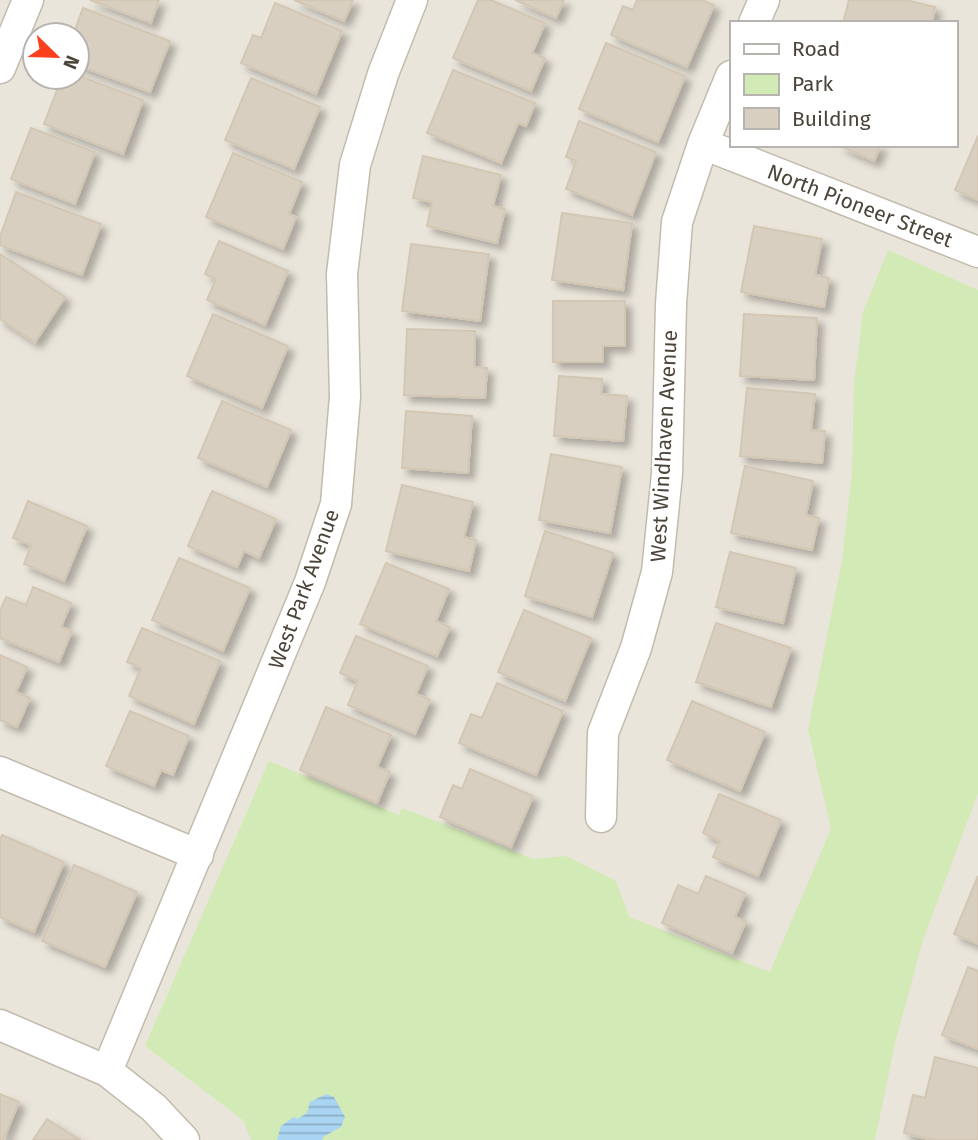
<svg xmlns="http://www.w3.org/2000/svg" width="978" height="1140" viewBox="0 0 978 1140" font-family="'Fira Sans',sans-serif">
<defs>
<pattern id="water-rules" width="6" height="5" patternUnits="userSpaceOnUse" patternTransform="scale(1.75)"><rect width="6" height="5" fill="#a9d4f2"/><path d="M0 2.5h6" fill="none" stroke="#8caec5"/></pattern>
<filter id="shadow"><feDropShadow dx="6" dy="6" stdDeviation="3.5" flood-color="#0004"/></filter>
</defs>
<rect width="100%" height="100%" fill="#f6f3ec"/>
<path fill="#eae5da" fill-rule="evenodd" d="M 0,0 L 978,0 L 978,1140 L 0,1140 ZM 731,23 L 955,23 L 955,145 L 731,145 ZM 35,35 L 77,35 L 77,77 L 35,77 Z"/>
<path fill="#d2eab5" d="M 888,250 L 978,290 L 978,793 L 923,940 L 896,1039 L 875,1140 L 251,1140 L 243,1120 L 145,1046 L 269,761 L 399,815 L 402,808 L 534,859 L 566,856 L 616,881 L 629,917 L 770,972 L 831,829 L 808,729 L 842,560 L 852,471 L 854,384 L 863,312 Z"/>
<path fill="url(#water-rules)" d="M 326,1094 L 334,1097 L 345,1117 L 341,1127 L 323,1137 L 322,1140 L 277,1140 L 281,1126 L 294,1117 L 297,1119 L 307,1113 L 310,1102 Z"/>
<path fill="#d8cfc1" stroke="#d3c7b4" stroke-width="2" filter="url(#shadow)" d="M 90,0 L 159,0 L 151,23 Z
M 294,0 L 353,0 L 344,21 Z
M 478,0 L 491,0 L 545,23 L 532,53 L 545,58 L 531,91 L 453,58 Z
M 515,0 L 564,0 L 556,18 Z
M 637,0 L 702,0 L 714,5 L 687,67 L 611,35 L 623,6 L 633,10 Z
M 849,0 L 906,0 L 935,7 L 932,23 L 843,23 Z
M 275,3 L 342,31 L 316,94 L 241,63 L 253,35 L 261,38 Z
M 83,8 L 170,41 L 150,92 L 77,65 L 77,35 L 73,35 Z
M 606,43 L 685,76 L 658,142 L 579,109 Z
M 453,70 L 535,103 L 526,126 L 518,123 L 501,163 L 427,133 Z
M 77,75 L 143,100 L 123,154 L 44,124 L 62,77 L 77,77 Z
M 251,78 L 320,107 L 294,169 L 225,140 Z
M 579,121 L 656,152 L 632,215 L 566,189 L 576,161 L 566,157 Z
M 31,128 L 95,152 L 75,204 L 11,179 Z
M 978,136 L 978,200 L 955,190 Z
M 838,145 L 881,145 L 874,161 Z
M 233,153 L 302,182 L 289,214 L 296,217 L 283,249 L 206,217 Z
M 423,156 L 501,175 L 493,206 L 505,209 L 497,243 L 427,226 L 432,202 L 413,198 Z
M 16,192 L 101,224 L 82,275 L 0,245 L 0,237 Z
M 562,213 L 632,223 L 623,290 L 552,280 Z
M 754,226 L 822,239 L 815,275 L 829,278 L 824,307 L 741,292 Z
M 219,241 L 288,271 L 265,325 L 207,300 L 216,279 L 205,274 Z
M 411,244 L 489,254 L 480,321 L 402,311 Z
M 0,254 L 65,297 L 35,342 L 0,319 Z
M 553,301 L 625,301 L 625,346 L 603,346 L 603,362 L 553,362 Z
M 213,314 L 288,346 L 262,408 L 187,376 Z
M 744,314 L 817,318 L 814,380 L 740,376 Z
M 407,329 L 475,331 L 474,367 L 487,368 L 485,398 L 404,395 Z
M 559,376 L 602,379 L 601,394 L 627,396 L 623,441 L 554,436 Z
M 747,388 L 815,394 L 811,430 L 825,431 L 822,463 L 740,456 Z
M 222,401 L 291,430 L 267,487 L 198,458 Z
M 406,411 L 472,416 L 468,473 L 402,468 Z
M 551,454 L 622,467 L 610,533 L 539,520 Z
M 745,466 L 813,481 L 806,515 L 819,518 L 812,550 L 731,533 Z
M 402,485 L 473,502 L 464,537 L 476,540 L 469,571 L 386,551 Z
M 212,491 L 276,519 L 259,558 L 244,551 L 237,567 L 188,546 Z
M 28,501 L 87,526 L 64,581 L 24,564 L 31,545 L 13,538 Z
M 545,531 L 613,553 L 592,617 L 525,596 Z
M 730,552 L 796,568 L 783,623 L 716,607 Z
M 179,558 L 250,588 L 223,651 L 152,620 Z
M 386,563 L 449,589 L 436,621 L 450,627 L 437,656 L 360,624 Z
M 33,587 L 71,603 L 61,627 L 72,631 L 59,662 L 0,638 L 0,611 L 6,597 L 26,605 Z
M 524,610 L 591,638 L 565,701 L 498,672 Z
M 716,623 L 791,648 L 771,707 L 696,682 Z
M 142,628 L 220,661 L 194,724 L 129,696 L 141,668 L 127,662 Z
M 356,636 L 428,666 L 416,694 L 430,700 L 415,734 L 348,705 L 358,681 L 340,673 Z
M 0,655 L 27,667 L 16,692 L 30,698 L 17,727 L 0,720 Z
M 497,683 L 563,711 L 536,775 L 459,743 L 471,714 L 482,718 Z
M 692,701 L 765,732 L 740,791 L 667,760 Z
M 326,707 L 391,735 L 377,767 L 390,772 L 377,803 L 300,770 Z
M 130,711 L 189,736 L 173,775 L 161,770 L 154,786 L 106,766 Z
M 470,769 L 533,796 L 511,847 L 440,817 L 453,785 L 462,789 Z
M 719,794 L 781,820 L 758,876 L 713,857 L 720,841 L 703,833 Z
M 2,835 L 64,862 L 34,932 L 0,917 L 0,840 Z
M 74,865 L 137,892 L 105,967 L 42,941 Z
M 706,876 L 745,893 L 735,917 L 746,921 L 732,953 L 662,923 L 678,885 L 698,894 Z
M 978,876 L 978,944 L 954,934 Z
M 968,967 L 978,971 L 978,1049 L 942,1035 Z
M 935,1057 L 978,1068 L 978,1140 L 933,1140 L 904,1133 L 913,1095 L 925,1098 Z
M 0,1094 L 19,1102 L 3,1140 L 0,1140 Z
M 47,1119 L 80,1140 L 33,1140 Z"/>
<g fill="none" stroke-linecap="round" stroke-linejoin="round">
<g stroke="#c2bbae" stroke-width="33">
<path id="minor" d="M 754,23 L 764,0
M 0,68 L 28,0
M 703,144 L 978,252
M 0,772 L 198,855
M 601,817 L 603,733 L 636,648 L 657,572 L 667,474 L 671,304 L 677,222 L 703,144 L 731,76
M 0,1025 L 107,1071 L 154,1108 L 184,1140
M 107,1071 L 310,582 L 336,504 L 345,397 L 342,274 L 355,165 L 383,74 L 412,0"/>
</g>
<use href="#minor" stroke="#fff" stroke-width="30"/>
</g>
<g text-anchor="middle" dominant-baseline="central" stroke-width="5" stroke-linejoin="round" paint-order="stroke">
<g font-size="21" fill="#4b4439" stroke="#fff">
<text transform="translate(860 206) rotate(21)">North Pioneer Street</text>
<text transform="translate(664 446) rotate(-87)">West Windhaven Avenue</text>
<text transform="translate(304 589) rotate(-70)">West Park Avenue</text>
</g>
</g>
<rect x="730" y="21" width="228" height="126" fill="#ffffff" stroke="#b7b4b0" stroke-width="2"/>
<rect x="744" y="44" width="35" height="10" fill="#ffffff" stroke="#b7b4b0" stroke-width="2"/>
<text x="792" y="56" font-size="21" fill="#4b4439">Road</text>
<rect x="744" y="74" width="35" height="21" fill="#d2eab5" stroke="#b7b4b0" stroke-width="2"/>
<text x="792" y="91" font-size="21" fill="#4b4439">Park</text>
<rect x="744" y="108" width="35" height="21" fill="#d8cfc1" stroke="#b7b4b0" stroke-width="2"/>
<text x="792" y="126" font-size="21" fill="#4b4439">Building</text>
<g transform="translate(56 56) rotate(113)"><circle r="33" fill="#ffffff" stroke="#b7b4b0" stroke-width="2"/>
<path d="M0-5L12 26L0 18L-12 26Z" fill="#fc3f1d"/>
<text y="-10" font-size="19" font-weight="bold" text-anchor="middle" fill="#4b4439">N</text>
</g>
</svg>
